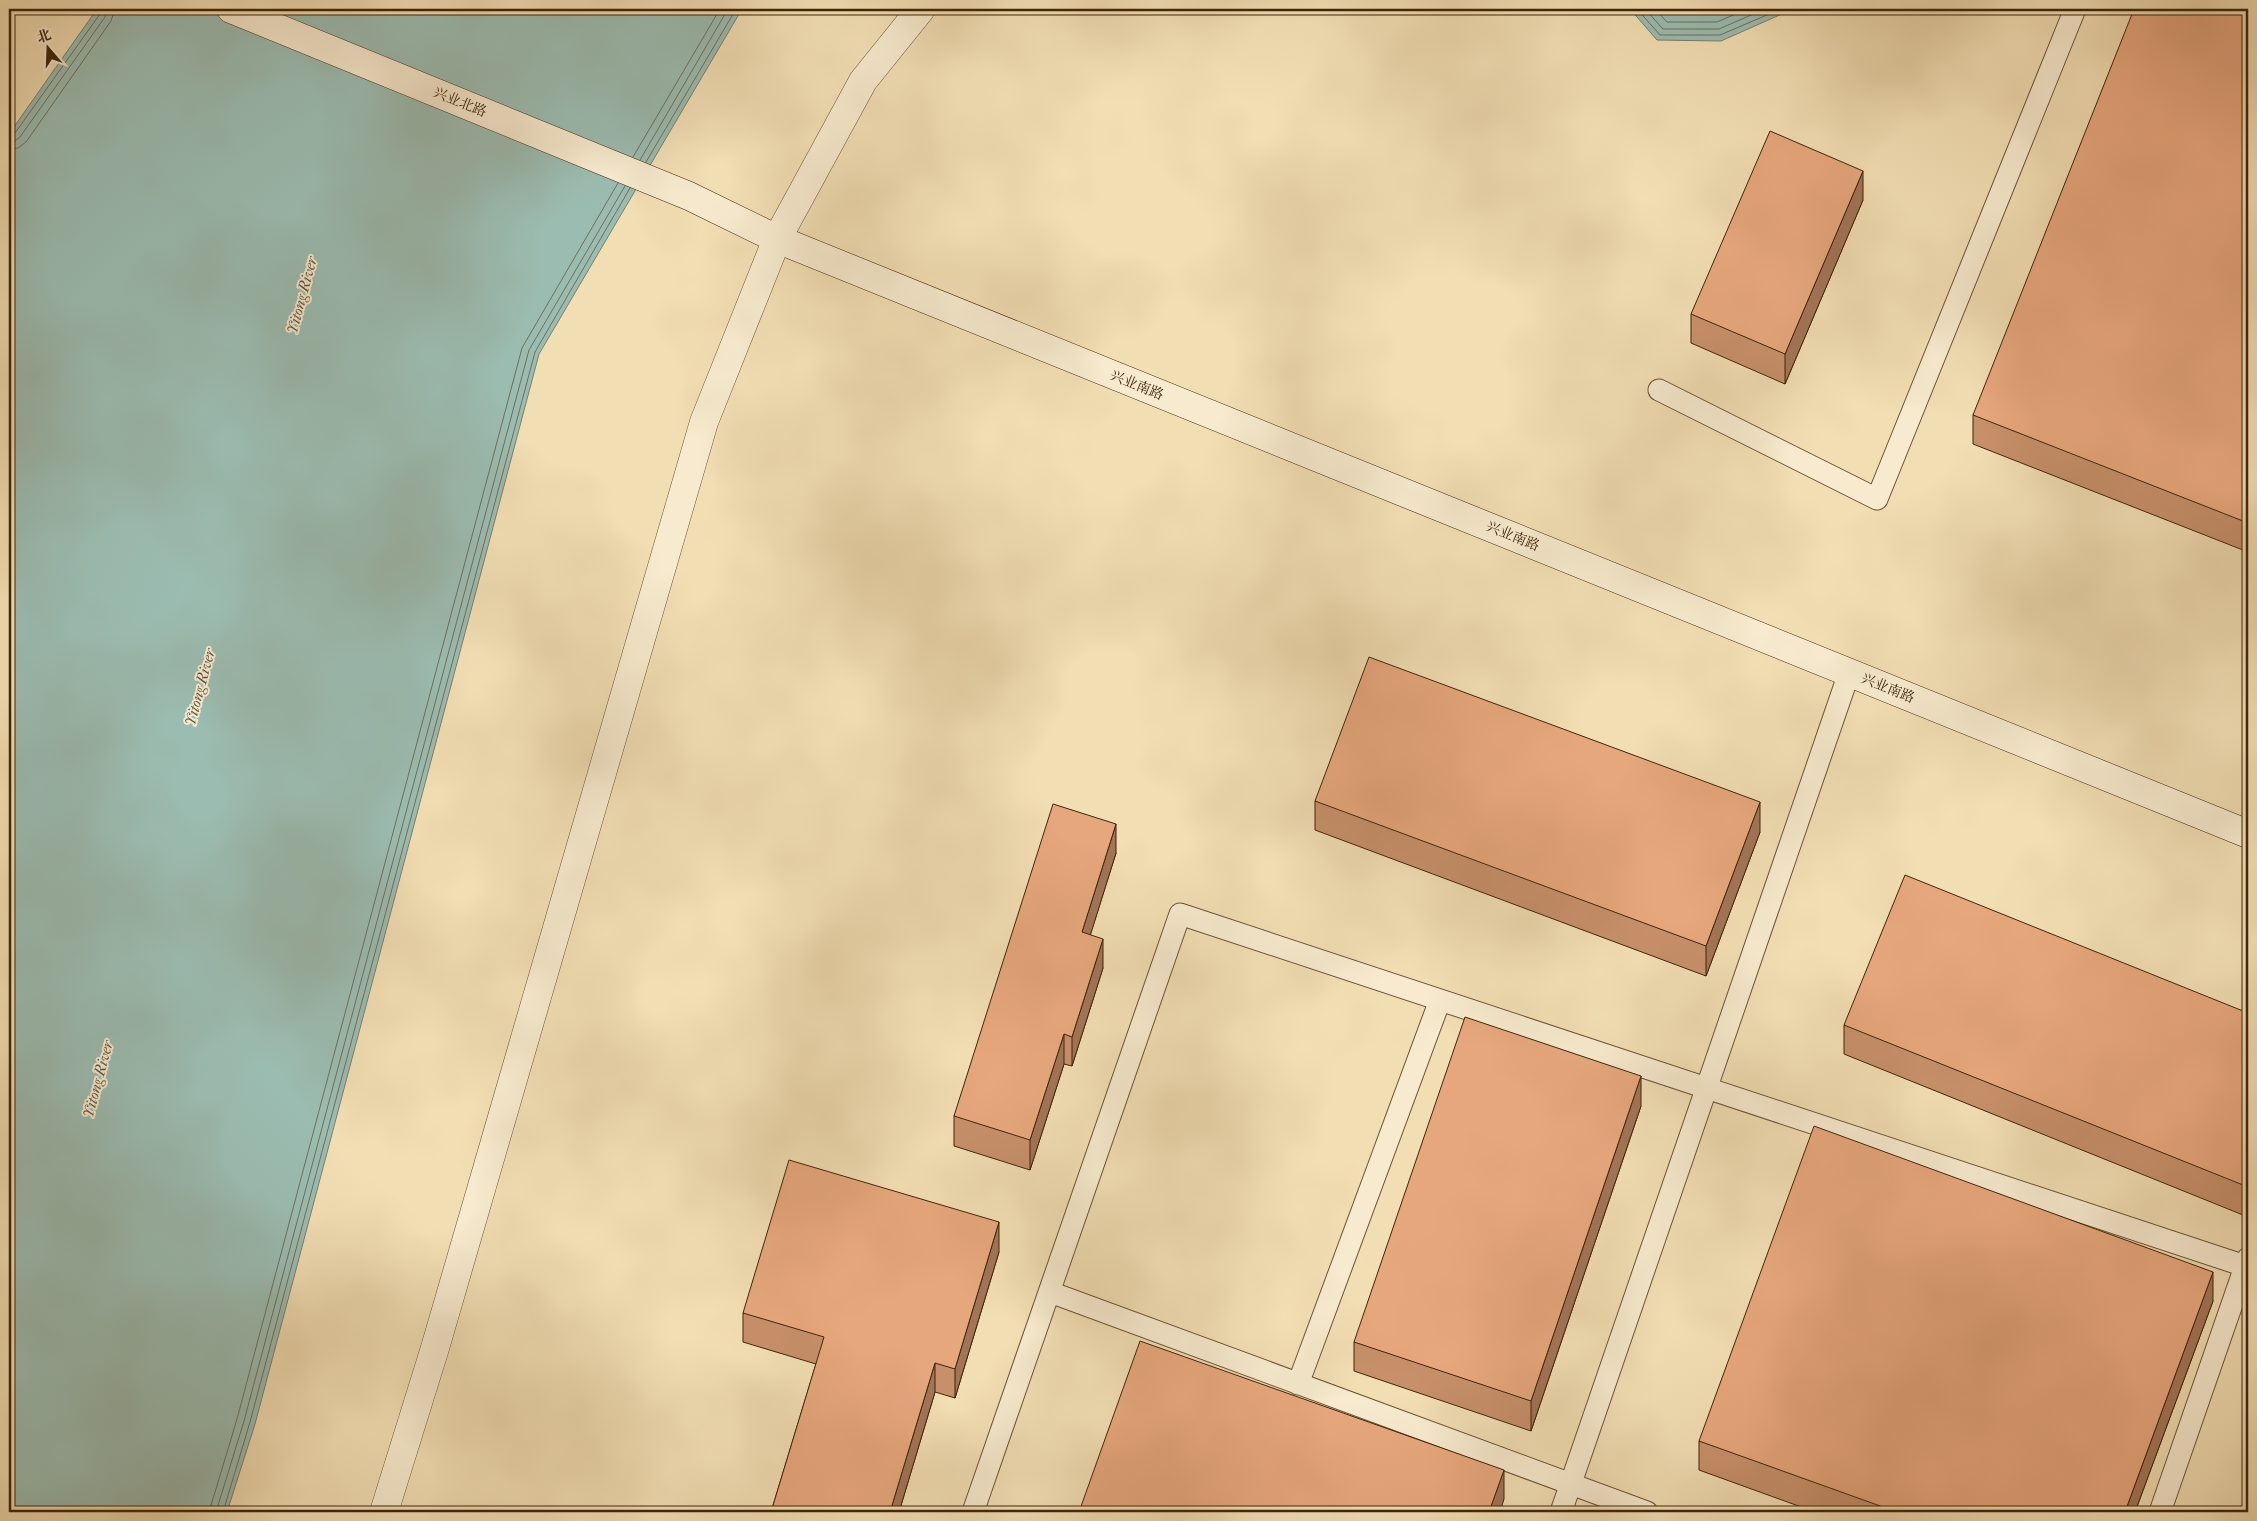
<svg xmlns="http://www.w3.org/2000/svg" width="2257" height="1521" viewBox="0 0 2257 1521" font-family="'IM FELL French Canon','Noto Serif SC',serif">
<rect width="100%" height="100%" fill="#f2deb3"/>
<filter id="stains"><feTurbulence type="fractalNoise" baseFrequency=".004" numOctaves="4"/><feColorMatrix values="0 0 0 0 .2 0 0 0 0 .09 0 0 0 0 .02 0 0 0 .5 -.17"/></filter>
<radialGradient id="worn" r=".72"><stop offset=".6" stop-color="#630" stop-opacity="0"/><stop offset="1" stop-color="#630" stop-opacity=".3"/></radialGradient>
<path fill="#9bbcb1" stroke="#76806e" d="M 97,9 L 742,9 L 539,354 L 255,1424 L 227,1512 L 9,1512 L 9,134 Z
M 1630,9 L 1793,9 L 1721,41 L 1657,40 Z"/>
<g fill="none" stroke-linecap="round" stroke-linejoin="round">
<path stroke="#6c705d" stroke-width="1" d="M 1637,9 L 1660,35 L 1720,35 L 1781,9
M 1645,9 L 1663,29 L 1719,29 L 1765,9
M 1655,9 L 1667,22 L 1717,22 L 1747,9
M 9,136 L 15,133 L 100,14 L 101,9
M 9,142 L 15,141 L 20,137 L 105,17 L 107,9
M 9,150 L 18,148 L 26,142 L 111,21 L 115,9
M 633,157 L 720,9
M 640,160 L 728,9
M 646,162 L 736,9
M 209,1512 L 237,1419 L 522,348 L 618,183
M 216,1512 L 244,1421 L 529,350 L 625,186
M 223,1512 L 250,1422 L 535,352 L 630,188"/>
<g stroke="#6b5334" stroke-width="23">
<path id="lane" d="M 1659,390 L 1877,499 L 2075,9
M 1050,1292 L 1647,1512
M 1298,1384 L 1440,1000
M 973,1512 L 1180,914 L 2245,1266
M 1561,1512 L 1849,673
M 2160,1512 L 2248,1258"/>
</g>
<g stroke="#6b5334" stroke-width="29">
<path id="street" d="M 384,1512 L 435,1348 L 704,422 L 777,239 L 863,81 L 921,9"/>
</g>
<g stroke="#3e2509" stroke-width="29">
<path id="secondary" d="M 231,9 L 689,196 L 777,239 L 2248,834"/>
</g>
<use href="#lane" stroke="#f7eace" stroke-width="21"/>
<use href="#street" stroke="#f7eace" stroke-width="28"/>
<use href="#secondary" stroke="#f7eace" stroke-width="28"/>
</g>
<path fill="#c7906b" stroke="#3e2509" d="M 2248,9 L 2248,552 L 1973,444 L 1973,415 Z
M 1863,200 L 1785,384 L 1691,343 L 1691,314 Z
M 1315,801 L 1760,832 L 1706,976 L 1315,830 Z
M 1116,853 L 1090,935 L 1103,968 L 1072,1066 L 1064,1064 L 1030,1170 L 954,1146 L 954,1116 Z
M 2248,1013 L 2243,1215 L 1844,1054 L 1844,1025 Z
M 1641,1106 L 1531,1431 L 1354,1371 L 1354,1342 Z
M 999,1252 L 955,1398 L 935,1392 L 899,1512 L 771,1512 L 816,1364 L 743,1342 L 743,1313 Z
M 2213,1301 L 2135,1512 L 1815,1512 L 1699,1470 L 1699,1441 Z"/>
<path fill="#a27557" stroke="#3e2509" d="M 1863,171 L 1863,200 L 1785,384 L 1785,354 Z
M 1760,802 L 1760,832 L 1706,976 L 1706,946 Z
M 1116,824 L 1116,853 L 1082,962 L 1082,932 Z
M 1103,939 L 1103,968 L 1072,1066 L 1072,1037 Z
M 1064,1034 L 1064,1064 L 1030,1170 L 1030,1140 Z
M 1641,1076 L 1641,1106 L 1531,1431 L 1531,1401 Z
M 2248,1173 L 2248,1203 L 2243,1215 L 2243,1185 Z
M 999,1222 L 999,1252 L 955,1398 L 955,1369 Z
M 2213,1272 L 2213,1301 L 2135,1512 L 2125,1512 Z
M 935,1363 L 935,1392 L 899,1512 L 890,1512 Z
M 1504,1470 L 1504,1499 L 1500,1512 L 1489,1512 Z"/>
<path fill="#e7a77c" stroke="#3e2509" d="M 2134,9 L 2248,9 L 2248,523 L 1973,415 Z
M 1770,131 L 1863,171 L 1785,354 L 1691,314 Z
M 1369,657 L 1760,802 L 1706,946 L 1315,801 Z
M 1053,804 L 1116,824 L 1082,932 L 1103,939 L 1072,1037 L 1064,1034 L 1030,1140 L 954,1116 Z
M 1905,875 L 2248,1013 L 2248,1173 L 2243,1185 L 1844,1025 Z
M 1465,1017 L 1641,1076 L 1531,1401 L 1354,1342 Z
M 1814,1126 L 2213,1272 L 2125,1512 L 1897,1512 L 1699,1441 Z
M 789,1160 L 999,1222 L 955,1369 L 935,1363 L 890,1512 L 771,1512 L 824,1337 L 743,1313 Z
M 1140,1341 L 1504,1470 L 1489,1512 L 1079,1512 Z"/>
<g text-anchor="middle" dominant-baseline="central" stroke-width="4" stroke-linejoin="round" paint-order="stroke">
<g font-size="14" fill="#3e2509" stroke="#f7eace">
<text transform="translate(460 102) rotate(22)">兴业北路</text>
<text transform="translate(1137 385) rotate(22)">兴业南路</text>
<text transform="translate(1513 536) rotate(22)">兴业南路</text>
<text transform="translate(1888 688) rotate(22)">兴业南路</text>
</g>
<g font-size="15" font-style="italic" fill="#5a523b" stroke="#f7eace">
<text transform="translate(302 295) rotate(-75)">Yitong River</text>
<text transform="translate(200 687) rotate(-75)">Yitong River</text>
<text transform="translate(98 1079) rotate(-75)">Yitong River</text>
</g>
</g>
<rect width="2257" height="1521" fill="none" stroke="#f2deb3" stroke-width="30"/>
<rect x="10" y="10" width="2237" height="1501" fill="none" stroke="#3e2509" stroke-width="2.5"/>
<rect x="15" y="15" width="2227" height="1491" fill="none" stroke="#3e2509"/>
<g transform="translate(48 48) rotate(341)" stroke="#f7eace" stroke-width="4" paint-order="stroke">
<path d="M0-4L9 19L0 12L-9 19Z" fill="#3e2509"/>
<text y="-8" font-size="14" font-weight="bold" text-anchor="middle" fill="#3e2509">北</text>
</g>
<rect width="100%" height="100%" filter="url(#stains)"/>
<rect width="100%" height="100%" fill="url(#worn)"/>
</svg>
